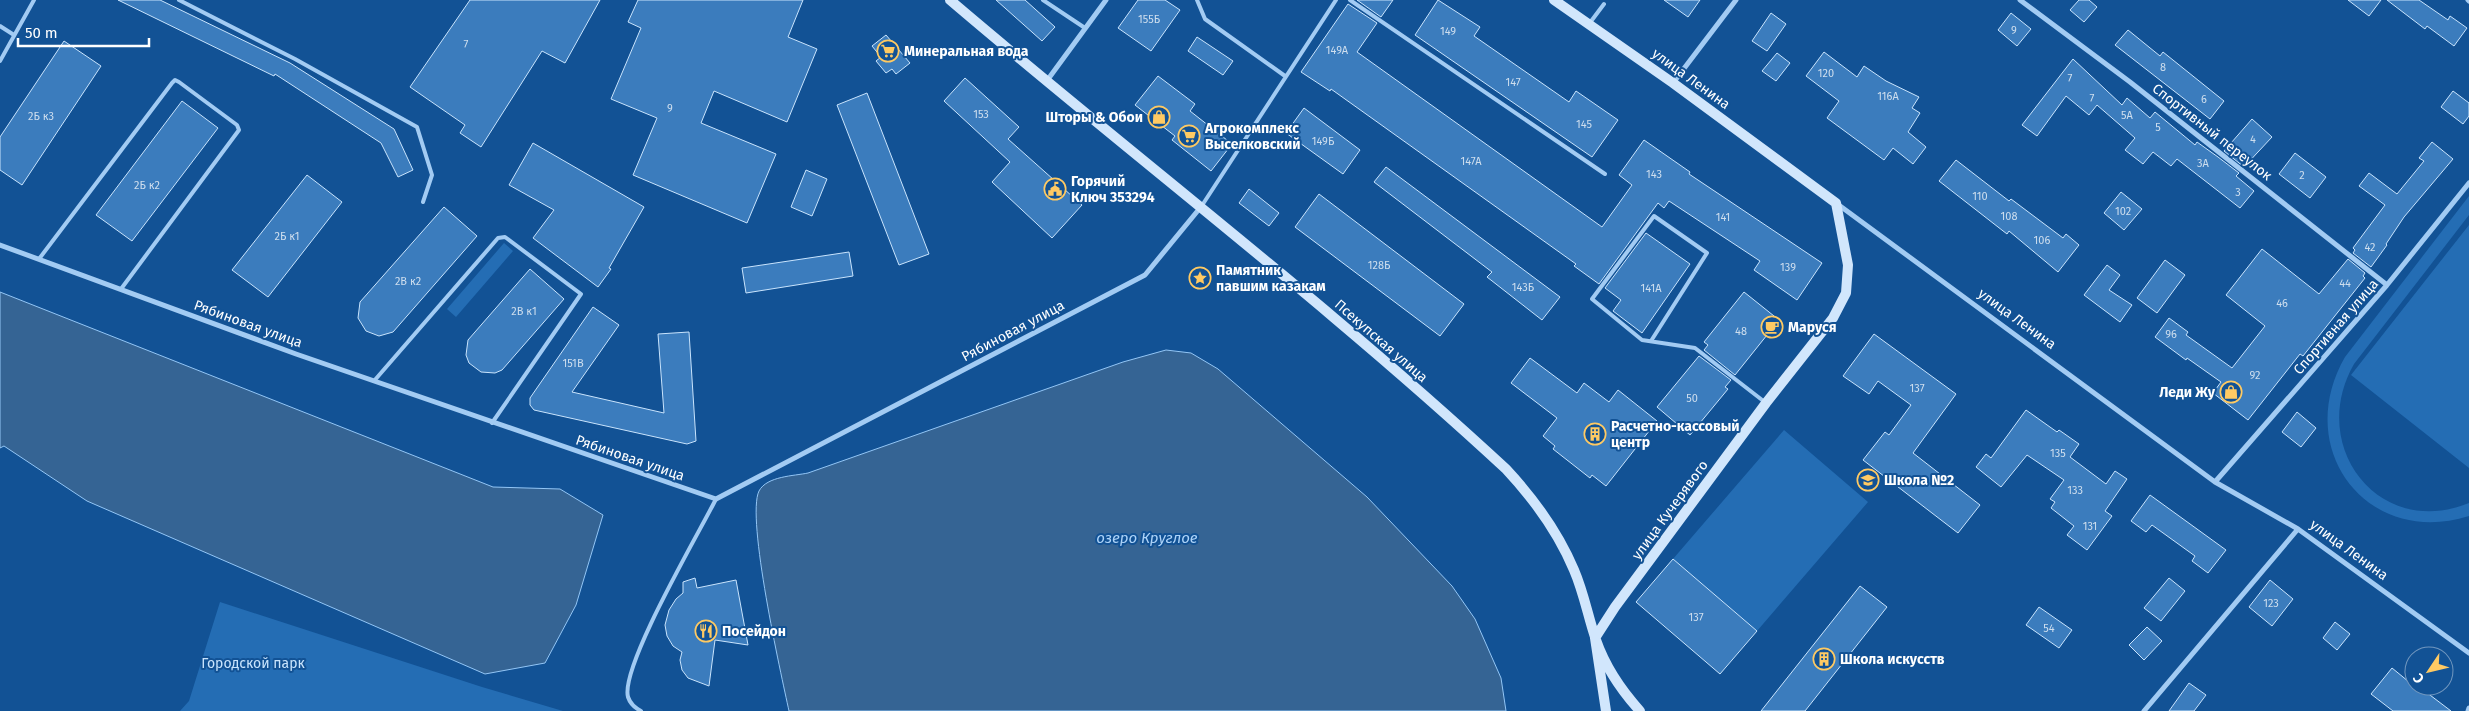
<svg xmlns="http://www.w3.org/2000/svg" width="2469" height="711" viewBox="0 0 2469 711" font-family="'Fira Sans',sans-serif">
<rect width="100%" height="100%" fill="#125295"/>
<path fill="#246db4" d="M 2469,196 L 2469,215 L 2354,364 C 2307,446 2379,540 2469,503 L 2469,516 C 2367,548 2292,449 2345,357 Z
M 2469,225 L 2469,468 L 2351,375 Z
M 504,243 L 513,251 L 456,317 L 447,309 Z
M 1784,430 L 1868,502 L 1757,631 L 1673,559 Z
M 220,602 L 482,687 L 563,711 L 180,711 L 189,701 Z"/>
<path fill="#356494" stroke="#93c6f6" d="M 0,292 L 493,487 L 560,489 L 603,515 L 576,605 L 545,663 L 485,674 L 87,501 L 4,446 L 0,448 Z
M 1166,350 L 1191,353 L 1218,369 L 1367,497 L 1452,586 L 1475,619 L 1501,678 L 1506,711 L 789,711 C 781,674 746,518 759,491 C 767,476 794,476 808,473 L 1123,362 Z"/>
<path fill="#3b7cbd" stroke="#c9e4fd" d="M 118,0 L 160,0 L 290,63 L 394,129 L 413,170 L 398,177 L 381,143 L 275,74 L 274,76 Z
M 470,0 L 600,0 L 565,63 L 542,51 L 481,147 L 460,133 L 465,125 L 410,87 Z
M 638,0 L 803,0 L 788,37 L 817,49 L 787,122 L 714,91 L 701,123 L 776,154 L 747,223 L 633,175 L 657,118 L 611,99 L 641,28 L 628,22 Z
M 996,0 L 1025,0 L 1055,27 L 1042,41 Z
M 1138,0 L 1165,0 L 1180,10 L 1151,51 L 1118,28 Z
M 1357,0 L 1393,0 L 1381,17 Z
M 1438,0 L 1480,27 L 1474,36 L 1569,102 L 1576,91 L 1618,120 L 1592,157 L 1415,35 Z
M 1664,0 L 1700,0 L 1688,17 Z
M 2079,0 L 2089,0 L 2097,7 L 2084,22 L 2070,10 Z
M 2348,0 L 2381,0 L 2369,16 Z
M 2387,0 L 2419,0 L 2448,20 L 2450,16 L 2467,28 L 2454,46 L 2427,26 L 2425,29 Z
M 1348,4 L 1377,23 L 1357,52 L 1602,227 L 1632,185 L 1619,175 L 1644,140 L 1690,172 L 1689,174 L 1822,263 L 1797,300 L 1754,270 L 1760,261 L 1669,201 L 1664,208 L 1658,203 L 1599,284 L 1574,266 L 1576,264 L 1331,89 L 1330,91 L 1301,72 Z
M 1771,13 L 1786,24 L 1767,51 L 1752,41 Z
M 2011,13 L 2031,29 L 2017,46 L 1998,30 Z
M 2128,30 L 2160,56 L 2163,52 L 2224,101 L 2210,119 L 2115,45 Z
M 886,35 L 910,63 L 896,74 L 892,69 L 886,73 L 876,61 L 881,57 L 872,46 Z
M 1197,37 L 1233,61 L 1223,75 L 1188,51 Z
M 64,41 L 101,66 L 22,185 L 0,170 L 0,137 Z
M 1824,52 L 1857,77 L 1864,66 L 1886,81 L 1919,97 L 1912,108 L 1920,113 L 1908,132 L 1926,147 L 1913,164 L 1893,148 L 1884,160 L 1827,118 L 1839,101 L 1806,76 Z
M 1777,53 L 1790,63 L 1776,81 L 1762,71 Z
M 2073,59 L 2122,105 L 2127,98 L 2150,118 L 2155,112 L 2195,145 L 2197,142 L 2218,157 L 2239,173 L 2236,176 L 2254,191 L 2240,208 L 2177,159 L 2171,166 L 2153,152 L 2143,164 L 2125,150 L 2135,138 L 2097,105 L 2089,115 L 2066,96 L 2037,136 L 2022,125 Z
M 1158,76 L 1195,104 L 1190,111 L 1232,144 L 1211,171 L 1172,140 L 1175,136 L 1135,105 Z
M 965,78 L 1019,127 L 1008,139 L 1082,205 L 1052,238 L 992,182 L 1010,162 L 944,101 Z
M 2453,91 L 2469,103 L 2469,116 L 2463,124 L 2441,107 Z
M 867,93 L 929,254 L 899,265 L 837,105 Z
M 182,101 L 218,128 L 132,241 L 96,215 Z
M 1304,108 L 1360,150 L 1343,174 L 1286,133 Z
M 2252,119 L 2272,137 L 2244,167 L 2224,151 Z
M 2432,142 L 2453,159 L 2404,217 L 2386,244 L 2387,245 L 2371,267 L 2353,253 L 2355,250 L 2353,248 L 2385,205 L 2359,186 L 2369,173 L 2397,194 L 2424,161 L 2419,158 Z
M 533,143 L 644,207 L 609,268 L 611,269 L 598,287 L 533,238 L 554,210 L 509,185 Z
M 2295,153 L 2326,177 L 2310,198 L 2279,174 Z
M 1956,160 L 2009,201 L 2011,199 L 2063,238 L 2066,234 L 2079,245 L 2058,272 L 2009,231 L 2007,234 L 1939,181 Z
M 1386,167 L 1560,297 L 1542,320 L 1487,277 L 1492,272 L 1374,182 Z
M 806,170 L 827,179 L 812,216 L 791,207 Z
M 307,175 L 342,202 L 268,297 L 232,270 Z
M 1249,189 L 1279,213 L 1269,226 L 1239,203 Z
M 2121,192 L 2142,209 L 2124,230 L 2104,213 Z
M 1319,194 L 1464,304 L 1440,336 L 1295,227 Z
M 444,207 L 477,236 L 393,332 L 379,336 L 366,331 L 358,318 L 360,302 Z
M 1646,233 L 1690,264 L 1642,333 L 1613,311 L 1621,300 L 1605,288 Z
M 2262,249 L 2319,294 L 2348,259 L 2365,273 L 2363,276 L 2365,278 L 2303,356 L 2300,354 L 2248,420 L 2213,393 L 2221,382 L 2187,358 L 2186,360 L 2155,337 L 2169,318 L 2188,332 L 2186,335 L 2232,368 L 2265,326 L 2226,295 Z
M 849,252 L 853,276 L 746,293 L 742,268 Z
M 2165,260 L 2185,275 L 2157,313 L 2137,298 Z
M 2107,265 L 2120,275 L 2109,290 L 2132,305 L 2120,322 L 2084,295 Z
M 530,269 L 564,299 L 502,370 L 495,373 L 481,372 L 469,363 L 466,355 L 468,340 Z
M 1744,292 L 1779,320 L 1735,375 L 1704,350 L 1708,345 L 1704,342 Z
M 593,307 L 619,325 L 572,392 L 664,413 L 658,334 L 689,332 L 696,441 L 687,444 L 534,410 L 530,405 L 530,398 Z
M 1874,334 L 1956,394 L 1913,453 L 1980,505 L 1958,533 L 1863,460 L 1885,432 L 1889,435 L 1911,405 L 1878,381 L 1869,394 L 1843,376 Z
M 1699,356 L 1731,380 L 1725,387 L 1728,389 L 1690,435 L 1657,407 Z
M 1530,358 L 1577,393 L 1584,383 L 1609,402 L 1618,390 L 1657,421 L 1606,486 L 1592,475 L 1590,478 L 1553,449 L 1555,446 L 1543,436 L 1557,418 L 1511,383 Z
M 2026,410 L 2057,432 L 2059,430 L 2079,444 L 2070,457 L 2106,484 L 2115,471 L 2127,479 L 2105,511 L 2112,516 L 2087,550 L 2067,535 L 2074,526 L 2051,508 L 2055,502 L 2050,499 L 2064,480 L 2027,455 L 2001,487 L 1976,467 L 1986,454 L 1991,458 Z
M 2297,412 L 2316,428 L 2301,447 L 2282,432 Z
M 2150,495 L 2226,550 L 2208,573 L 2192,561 L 2195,556 L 2152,525 L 2146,532 L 2131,521 Z
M 1673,559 L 1757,631 L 1720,674 L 1636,602 Z
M 695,578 L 697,588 L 736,580 L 748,645 L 715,640 L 709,686 L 688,678 L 682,670 L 680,660 L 682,652 L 673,646 L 667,636 L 665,625 L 669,610 L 676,599 L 683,593 L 683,582 Z
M 2169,578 L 2185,591 L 2161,621 L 2144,608 Z
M 2270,580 L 2293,599 L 2272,626 L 2249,607 Z
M 1860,586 L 1887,607 L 1805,711 L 1761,711 Z
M 2039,607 L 2072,630 L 2059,648 L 2026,625 Z
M 2335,622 L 2350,634 L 2337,650 L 2323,638 Z
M 2147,627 L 2162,641 L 2144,660 L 2129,645 Z
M 2392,668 L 2414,686 L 2425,694 L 2426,692 L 2451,711 L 2393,711 L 2371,694 Z
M 2189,683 L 2206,695 L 2194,711 L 2169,711 Z"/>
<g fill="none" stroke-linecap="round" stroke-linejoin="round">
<path stroke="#a2cbf3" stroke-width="4" d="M 179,0 L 295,59 L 417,127 L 432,175 L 423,202
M 1043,0 L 1085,28
M 1197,0 L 1205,19 L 1285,76
M 1350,0 L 1605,174
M 1589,24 L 1604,4
M 0,26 L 14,35
M 0,61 L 34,0
M 1201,207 L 1336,0
M 39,259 L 172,83 L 175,80 L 179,82 L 237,125 L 239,130 L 121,289
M 1651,341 L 1707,253 L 1654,216 L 1592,299 L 1642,340 L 1695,348 L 1766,403
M 374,381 L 498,238 L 505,237 L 581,294 L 492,423
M 641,711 C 635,708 630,703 628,697 C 620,667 699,533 716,499"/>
<path stroke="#a2cbf3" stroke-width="5" d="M 2020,0 L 2130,82 L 2387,285
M 2468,0 L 2469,1
M 1046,82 L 1106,0
M 1673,83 L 1736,0
M 1836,203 L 2215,482 L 2298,529 L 2469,653
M 0,245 L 296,354 L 716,499 L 1145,275 L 1200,208
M 2215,482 L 2387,285 L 2469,183
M 2144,711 L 2298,529
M 2468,711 L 2469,708"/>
<path stroke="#d1e6fc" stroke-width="10" d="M 950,0 C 1134,157 1328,304 1506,469 C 1534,499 1558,532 1574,570 C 1584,593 1588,617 1596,640 C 1605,666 1621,690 1640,711
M 1554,0 L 1673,83 L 1836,203 L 1848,265 L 1846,293 L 1833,318 L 1766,403 L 1615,607 L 1595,638 L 1606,711"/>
</g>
<defs>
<g id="supermarket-ring" transform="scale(1.125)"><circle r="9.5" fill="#125295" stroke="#ffca63" stroke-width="1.5"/><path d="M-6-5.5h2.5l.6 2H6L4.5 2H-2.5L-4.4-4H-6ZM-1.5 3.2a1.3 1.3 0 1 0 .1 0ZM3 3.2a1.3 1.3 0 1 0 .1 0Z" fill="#ffca63"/></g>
<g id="shop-ring" transform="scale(1.125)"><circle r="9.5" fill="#125295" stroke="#ffca63" stroke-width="1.5"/><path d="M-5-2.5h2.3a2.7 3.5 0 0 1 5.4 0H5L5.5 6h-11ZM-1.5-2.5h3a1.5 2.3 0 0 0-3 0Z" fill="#ffca63"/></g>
<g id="civic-ring" transform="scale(1.125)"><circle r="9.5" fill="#125295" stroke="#ffca63" stroke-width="1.5"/><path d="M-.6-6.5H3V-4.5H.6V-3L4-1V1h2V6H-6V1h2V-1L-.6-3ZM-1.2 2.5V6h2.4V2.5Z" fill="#ffca63"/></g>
<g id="sight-ring" transform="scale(1.125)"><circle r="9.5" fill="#125295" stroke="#ffca63" stroke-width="1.5"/><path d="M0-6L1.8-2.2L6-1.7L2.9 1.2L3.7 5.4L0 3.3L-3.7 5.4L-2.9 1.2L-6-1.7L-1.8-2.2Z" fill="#ffca63"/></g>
<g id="cafe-ring" transform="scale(1.125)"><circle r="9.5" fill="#125295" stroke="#ffca63" stroke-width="1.5"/><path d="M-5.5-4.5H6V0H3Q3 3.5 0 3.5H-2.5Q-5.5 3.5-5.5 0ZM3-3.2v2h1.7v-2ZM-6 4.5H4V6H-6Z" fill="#ffca63"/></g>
<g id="building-ring" transform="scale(1.125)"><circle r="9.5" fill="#125295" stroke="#ffca63" stroke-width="1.5"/><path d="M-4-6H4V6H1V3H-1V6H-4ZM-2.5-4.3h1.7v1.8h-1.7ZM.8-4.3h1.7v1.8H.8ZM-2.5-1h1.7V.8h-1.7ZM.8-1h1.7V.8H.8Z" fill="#ffca63"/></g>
<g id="school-ring" transform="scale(1.125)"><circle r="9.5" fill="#125295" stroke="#ffca63" stroke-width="1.5"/><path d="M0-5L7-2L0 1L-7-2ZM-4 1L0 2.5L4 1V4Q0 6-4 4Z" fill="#ffca63"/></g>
<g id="restaurant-ring" transform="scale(1.125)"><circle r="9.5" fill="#125295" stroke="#ffca63" stroke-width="1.5"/><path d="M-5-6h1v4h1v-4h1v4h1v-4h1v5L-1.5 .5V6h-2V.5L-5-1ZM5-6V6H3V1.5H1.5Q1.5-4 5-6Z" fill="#ffca63"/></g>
</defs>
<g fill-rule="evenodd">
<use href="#supermarket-ring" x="888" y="51"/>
<use href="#shop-ring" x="1159" y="117"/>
<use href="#supermarket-ring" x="1189" y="136"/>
<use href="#civic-ring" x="1055" y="189"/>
<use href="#sight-ring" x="1200" y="278"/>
<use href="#cafe-ring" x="1772" y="327"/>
<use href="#shop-ring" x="2231" y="392"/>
<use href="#building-ring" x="1595" y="434"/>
<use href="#school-ring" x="1868" y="480"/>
<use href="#restaurant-ring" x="706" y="631"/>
<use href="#building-ring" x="1824" y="659"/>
</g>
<g text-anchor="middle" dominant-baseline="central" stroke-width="4" stroke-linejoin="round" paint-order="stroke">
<g font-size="11" fill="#cedeee">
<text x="1149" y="19">155Б</text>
<text x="2014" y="30">9</text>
<text x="1448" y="31">149</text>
<text x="466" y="44">7</text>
<text x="1337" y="50">149А</text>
<text x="2163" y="67">8</text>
<text x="1826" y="73">120</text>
<text x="2070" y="78">7</text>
<text x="1513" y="82">147</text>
<text x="1888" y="96">116А</text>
<text x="2092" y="98">7</text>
<text x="2204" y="99">6</text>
<text x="670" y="108">9</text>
<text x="981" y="114">153</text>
<text x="2127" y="115">5А</text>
<text x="41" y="116">2Б к3</text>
<text x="1584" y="124">145</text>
<text x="2158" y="127">5</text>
<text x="2253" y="139">4</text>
<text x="1323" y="141">149Б</text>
<text x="1471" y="161">147А</text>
<text x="2203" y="163">3А</text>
<text x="1654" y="174">143</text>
<text x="2302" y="175">2</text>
<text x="147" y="185">2Б к2</text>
<text x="2238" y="192">3</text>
<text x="1980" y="196">110</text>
<text x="2123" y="211">102</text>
<text x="2009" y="216">108</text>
<text x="1723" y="217">141</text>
<text x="287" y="236">2Б к1</text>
<text x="2042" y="240">106</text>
<text x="2370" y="247">42</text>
<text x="1379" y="265">128Б</text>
<text x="1788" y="267">139</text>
<text x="408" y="281">2В к2</text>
<text x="2345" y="283">44</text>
<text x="1523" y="287">143Б</text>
<text x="1651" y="288">141А</text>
<text x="2282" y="303">46</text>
<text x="524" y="311">2В к1</text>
<text x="1741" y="331">48</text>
<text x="2171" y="334">96</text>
<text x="573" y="363">151В</text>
<text x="2255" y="375">92</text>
<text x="1917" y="388">137</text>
<text x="1692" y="398">50</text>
<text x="2058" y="453">135</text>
<text x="2075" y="490">133</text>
<text x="2090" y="526">131</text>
<text x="2271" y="603">123</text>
<text x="1696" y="617">137</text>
<text x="2049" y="628">54</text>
</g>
<g font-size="14" font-weight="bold" fill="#fff" stroke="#125295" text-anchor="start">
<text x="904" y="51">Минеральная вода</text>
<text x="1143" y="117" text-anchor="end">Шторы &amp; Обои</text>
<text x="1205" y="128">Агрокомплекс<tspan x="1205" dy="16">Выселковский</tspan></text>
<text x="1071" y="181">Горячий<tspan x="1071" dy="16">Ключ 353294</tspan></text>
<text x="1216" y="270">Памятник<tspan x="1216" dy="16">павшим казакам</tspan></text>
<text x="1788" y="327">Маруся</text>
<text x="2215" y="392" text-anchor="end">Леди Жу</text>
<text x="1611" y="426">Расчетно-кассовый<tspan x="1611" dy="16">центр</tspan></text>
<text x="1884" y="480">Школа №2</text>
<text x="722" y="631">Посейдон</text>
<text x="1840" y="659">Школа искусств</text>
</g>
<g font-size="14" fill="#fff" stroke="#125295">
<text transform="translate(1691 79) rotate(36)">улица Ленина</text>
<text transform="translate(2212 132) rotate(38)">Спортивный переулок</text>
<text transform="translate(2017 319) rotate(36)">улица Ленина</text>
<text transform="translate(248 324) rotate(20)">Рябиновая улица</text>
<text transform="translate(2336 327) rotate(-49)">Спортивная улица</text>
<text transform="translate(1013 331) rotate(-28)">Рябиновая улица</text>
<text transform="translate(1381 341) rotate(41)">Псекупская улица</text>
<text transform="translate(630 458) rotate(19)">Рябиновая улица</text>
<text transform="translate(1670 510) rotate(-54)">улица Кучерявого</text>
<text transform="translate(2349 550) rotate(36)">улица Ленина</text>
</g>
<g font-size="14" fill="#c9e4fd" stroke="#125295">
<text x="253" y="663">Городской парк</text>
</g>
<g font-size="15" font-style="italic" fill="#aed4f9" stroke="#125295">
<text x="1147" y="538">озеро Круглое</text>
</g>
</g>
<g transform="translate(2429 671) rotate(235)"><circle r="24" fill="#125295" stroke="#7197bf"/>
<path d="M0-4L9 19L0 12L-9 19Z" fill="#ffca63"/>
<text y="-8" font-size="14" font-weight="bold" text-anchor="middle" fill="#ffffff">С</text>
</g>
<path d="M18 38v8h131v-8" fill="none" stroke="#ffffff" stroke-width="2.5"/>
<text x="25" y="38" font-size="15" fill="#ffffff" stroke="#125295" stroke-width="4" paint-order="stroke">50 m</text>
</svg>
